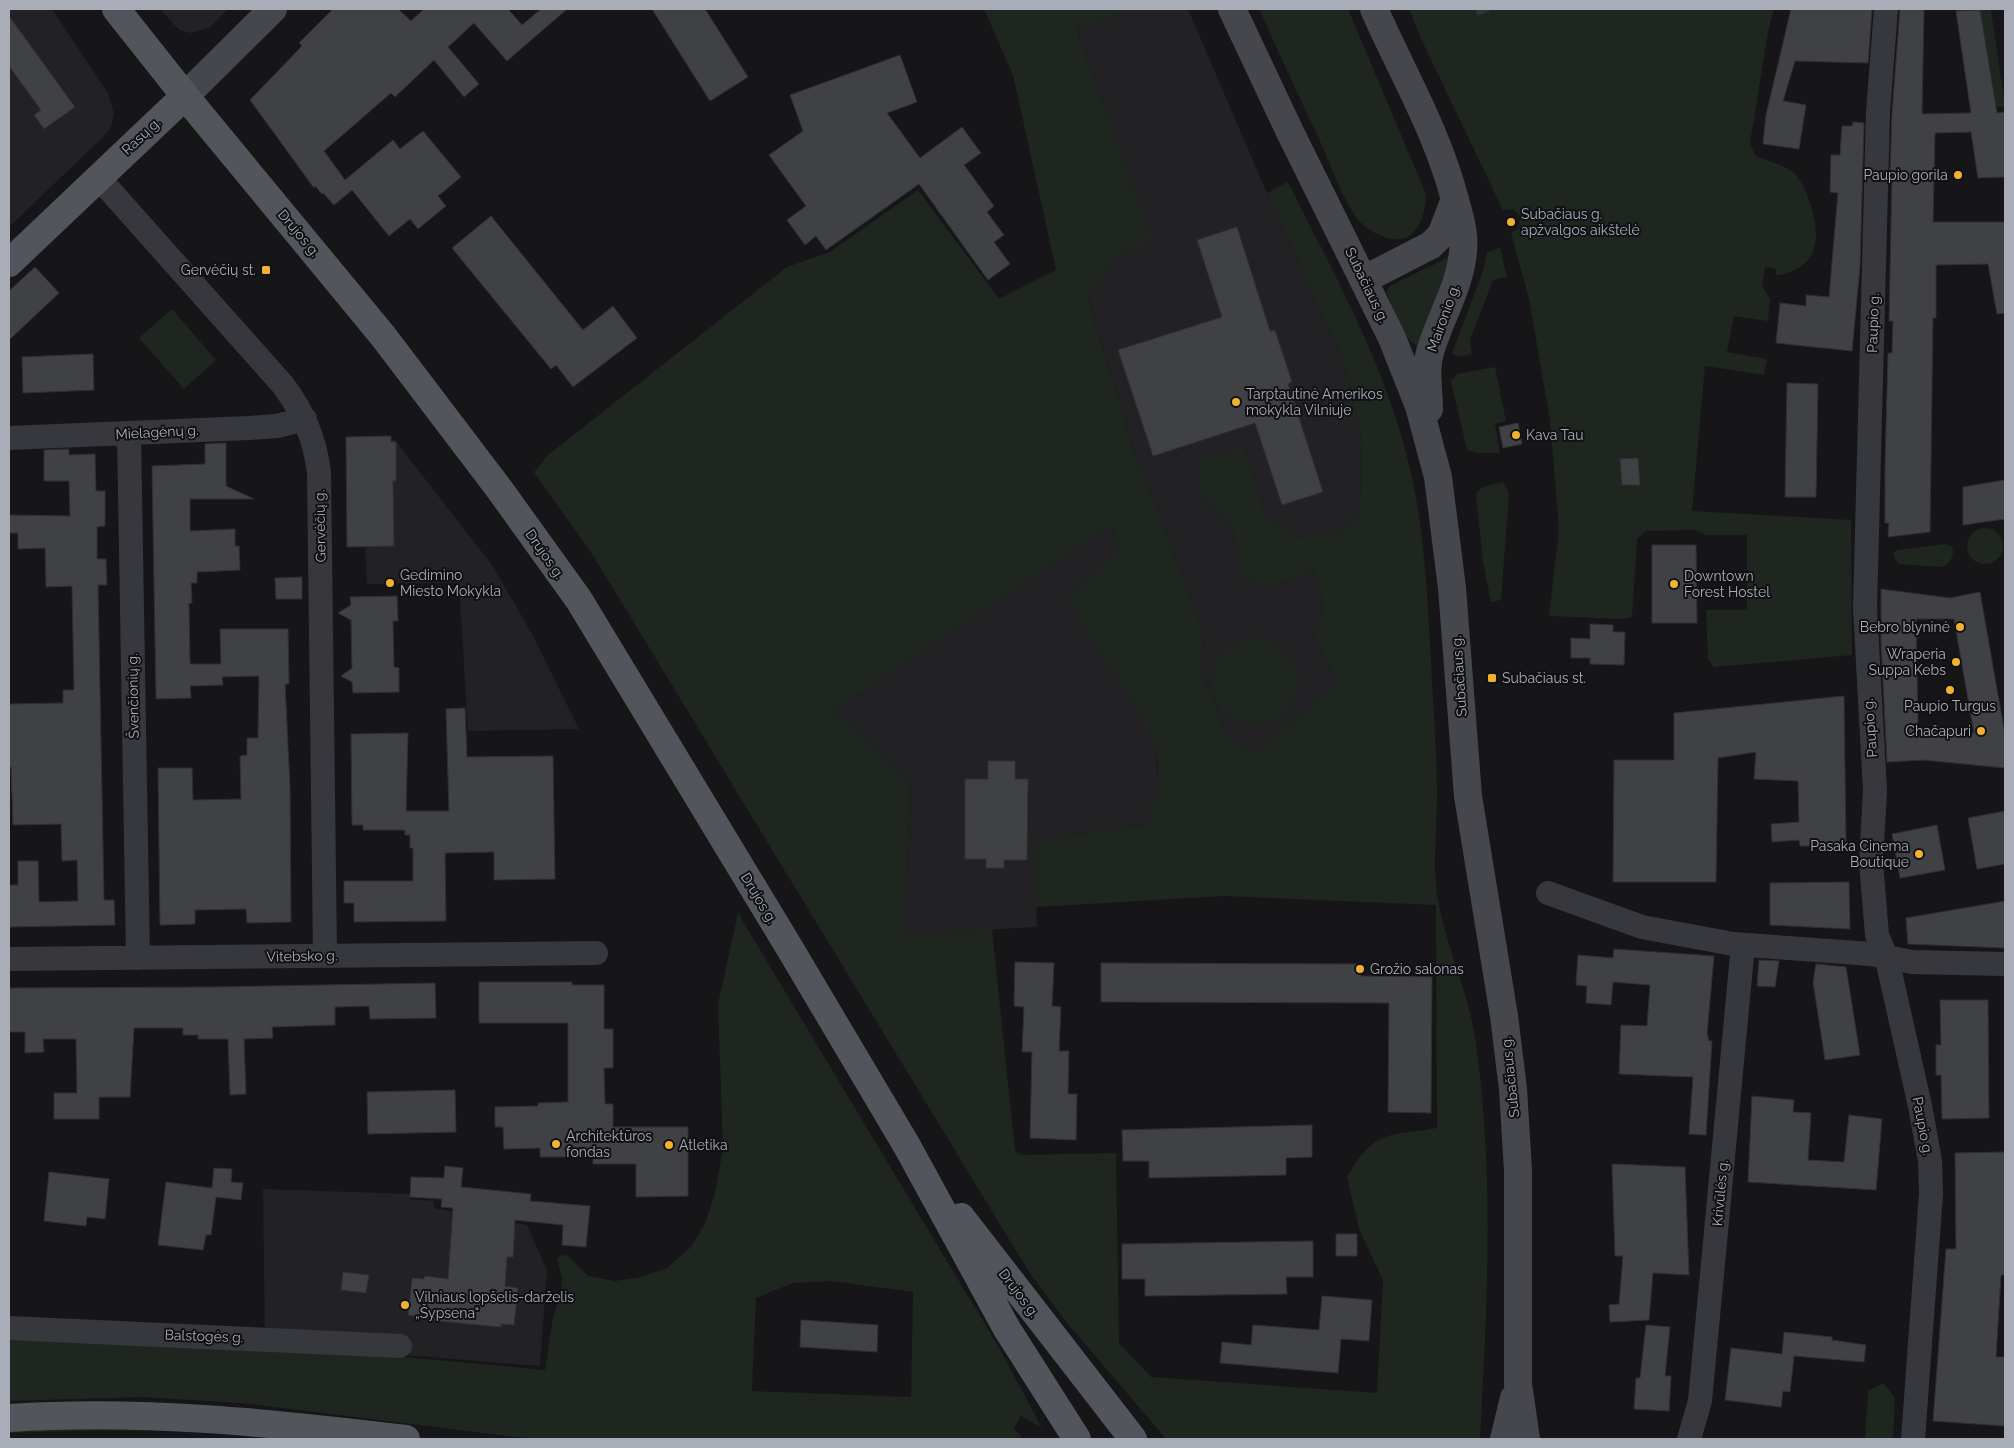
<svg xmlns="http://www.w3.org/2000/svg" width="2014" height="1448" viewBox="0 0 2014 1448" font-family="Raleway,sans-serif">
<rect width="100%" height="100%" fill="#161618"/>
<path fill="#222225" d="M 9,9 L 52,9 L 108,93 L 114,114 L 111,127 L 103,137 L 9,227 Z
M 160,9 L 228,9 L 209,28 L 190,33 L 179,30 Z
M 1070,9 L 1188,9 L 1267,193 L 1346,368 L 1361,437 L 1360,512 L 1340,530 L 1298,537 L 1265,514 L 1245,448 L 1202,497 L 1233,530 L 1242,575 L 1266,590 L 1314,570 L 1323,605 L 1314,638 L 1337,683 L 1253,754 L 1227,735 L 1202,671 L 1204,633 L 1152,495 L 1137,462 L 1088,297 L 1117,258 L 1151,240 Z
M 391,436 L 391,441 L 394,439 L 492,565 L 532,634 L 579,729 L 468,731 L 459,583 L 367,584 L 365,547 L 347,547 L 346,437 Z
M 1112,523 L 1118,552 L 1138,707 L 1154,738 L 1158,778 L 1156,801 L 1146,824 L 1035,840 L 1037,927 L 905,934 L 910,781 L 834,711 Z
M 263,1189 L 410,1194 L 410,1199 L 434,1201 L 434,1208 L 527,1225 L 547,1271 L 540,1366 L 265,1344 Z"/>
<path fill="#1e261f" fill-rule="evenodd" d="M 984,9 L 1135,9 L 1076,27 L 1152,240 L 1117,258 L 1088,298 L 1137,462 L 1152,495 L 1204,633 L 1202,671 L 1227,735 L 1253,754 L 1337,683 L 1314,638 L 1323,605 L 1314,570 L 1266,590 L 1241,575 L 1233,530 L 1202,497 L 1199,460 L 1245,448 L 1265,514 L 1298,537 L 1340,530 L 1360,512 L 1361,437 L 1346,368 L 1267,193 L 1288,182 C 1338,282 1392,376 1414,487 C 1425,543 1428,603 1431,661 C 1433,702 1436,743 1437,784 C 1438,819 1432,859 1437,894 C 1444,943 1468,989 1475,1038 C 1495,1170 1487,1306 1480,1439 L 1166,1439 L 1067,1323 L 1029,1272 L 594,557 L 534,472 L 548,455 L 787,267 L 830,252 L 918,190 L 999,299 L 1056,270 L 1013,75 ZM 1112,524 L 1118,552 L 1068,596 C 1098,677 1191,726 1146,824 L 1035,840 L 1036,907 L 1224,896 L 1436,905 L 1437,1128 C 1388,1136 1375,1129 1347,1177 L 1359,1229 L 1383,1280 L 1377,1393 L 1151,1377 L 1119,1343 L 1116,1153 L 1021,1155 L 1015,1151 L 992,929 L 905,934 L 910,781 L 834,711 Z
M 1259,9 L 1348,9 L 1426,194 C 1425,220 1415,249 1382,236 C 1374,233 1366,228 1360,222 C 1345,204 1333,172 1324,150 C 1302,103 1280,56 1259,9 Z
M 1409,9 L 1774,9 L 1768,32 L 1750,143 L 1755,155 C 1766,161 1785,165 1794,173 C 1808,186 1821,230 1814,249 C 1809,265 1791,275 1776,275 L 1776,269 L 1765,267 L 1762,286 L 1770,299 L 1768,321 L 1734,316 L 1727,352 L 1767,359 L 1764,375 L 1705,366 L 1692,511 L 1851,520 L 1852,655 L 1714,667 L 1708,659 L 1706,610 L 1747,610 L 1747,535 L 1706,535 L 1695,530 L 1646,531 L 1637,539 L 1632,617 L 1620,619 L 1549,616 L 1559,529 L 1550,420 L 1529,299 L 1511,233 L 1518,229 L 1521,217 L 1513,209 L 1503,210 L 1422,41 Z
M 1980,10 L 1991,10 L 2005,106 L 1996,107 Z
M 1500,248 L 1507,277 L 1493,280 L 1470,340 L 1472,354 L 1458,357 L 1452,353 L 1483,271 L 1487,252 Z
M 1453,249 L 1454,258 L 1420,347 C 1404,344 1393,307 1386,292 L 1390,286 L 1445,259 Z
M 172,309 L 216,360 L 184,389 L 139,338 Z
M 1495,367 L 1506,421 L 1495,424 L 1500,453 L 1477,453 L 1467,450 L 1451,381 L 1457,374 Z
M 1503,482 L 1509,493 L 1501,600 L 1491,602 L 1483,563 L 1476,493 L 1483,487 Z
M1967 546a18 18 0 1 1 36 0a18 18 0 1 1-36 0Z
M 1945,544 L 1952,547 C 1955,557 1950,562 1942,567 L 1899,564 L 1895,559 L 1893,553 L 1897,550 Z
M1211 682a43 43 0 1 1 86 0a43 43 0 1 1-86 0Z
M 738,913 L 1001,1351 L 1042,1428 L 1021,1416 L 1014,1428 L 1023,1439 L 532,1439 L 241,1403 L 142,1397 L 9,1401 L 9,1336 L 265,1344 L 545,1370 L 553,1317 L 561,1294 L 562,1278 L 557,1259 L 561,1255 L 568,1256 L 588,1276 L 615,1281 L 641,1277 L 667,1268 L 690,1248 L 705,1224 L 715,1193 L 723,1149 L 718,1004 ZM 832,1281 L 913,1292 L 911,1397 L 752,1391 L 756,1298 L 793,1283 Z
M 1883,1383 L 1895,1397 L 1893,1439 L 1865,1439 L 1868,1391 Z
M 161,1426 L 304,1439 C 270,1439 236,1433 201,1432 C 137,1429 73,1431 9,1433 L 9,1428 Z"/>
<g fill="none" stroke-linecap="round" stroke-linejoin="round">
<path stroke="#2c353c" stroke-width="6" d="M 1479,12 L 1487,9"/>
</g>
<path fill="#404145" stroke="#303034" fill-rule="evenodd" d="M 333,9 L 398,9 L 411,21 L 424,9 L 508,9 L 522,25 L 541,9 L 567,9 L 507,61 L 474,23 L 448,47 L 479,84 L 464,97 L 434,60 L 395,97 L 391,93 L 324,151 L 345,180 L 393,140 L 400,149 L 423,131 L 461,177 L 438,196 L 446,206 L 418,229 L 410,219 L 389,236 L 352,190 L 334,205 L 323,193 L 322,194 L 315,186 L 314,188 L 250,100 L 302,46 L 299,43 Z
M 652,9 L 705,9 L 748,77 L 710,101 Z
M 1791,9 L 1872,9 L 1868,63 L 1795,61 L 1783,101 L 1806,105 L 1799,149 L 1763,144 L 1766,115 Z
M 1900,9 L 1924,9 L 1922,114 L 1971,113 L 1956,11 L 1980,10 L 1997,113 L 2005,112 L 2005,177 L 1978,178 L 1971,132 L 1935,133 L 1933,222 L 2005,222 L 2005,313 L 1997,314 L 1988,264 L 1936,265 L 1936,318 L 1933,318 L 1930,532 L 1888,537 L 1889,523 L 1885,523 L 1885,466 L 1888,353 L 1892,353 L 1893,321 L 1889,321 L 1892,175 L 1890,175 L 1892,113 Z
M 9,16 L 75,107 L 44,129 L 34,115 L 41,110 L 9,66 Z
M 900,55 L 917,102 L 887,113 L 920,158 L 962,127 L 981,153 L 964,165 L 994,206 L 987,212 L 1004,235 L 994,242 L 1010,264 L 988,280 L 919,184 L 826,250 L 816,236 L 805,245 L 787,220 L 806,206 L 769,155 L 803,131 L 790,95 Z
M 1853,122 L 1864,123 L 1860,266 L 1852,351 L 1776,343 L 1780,303 L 1806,306 L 1806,295 L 1829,297 L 1838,193 L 1830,192 L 1831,155 L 1840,155 L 1842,126 L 1852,126 Z
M 491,216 L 583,330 L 613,306 L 637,338 L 573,387 L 556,365 L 551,369 L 452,248 Z
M 1237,227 L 1270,331 L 1275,330 L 1292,382 L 1288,384 L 1323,492 L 1282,505 L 1255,423 L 1153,456 L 1118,350 L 1222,317 L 1197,240 Z
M 35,267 L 59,293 L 9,340 L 9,291 Z
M 93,354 L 94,390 L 23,393 L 22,357 Z
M 1787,383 L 1818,384 L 1816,497 L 1785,497 Z
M 1518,423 L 1522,444 L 1503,448 L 1499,427 Z
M 391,436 L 391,442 L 396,442 L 396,481 L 393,481 L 394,546 L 347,547 L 346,437 Z
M 226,443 L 226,486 L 254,499 L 190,499 L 190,531 L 235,529 L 235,546 L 239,546 L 240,570 L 197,572 L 197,583 L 191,583 L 192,603 L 189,603 L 190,664 L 221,664 L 220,629 L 288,629 L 289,684 L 285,684 L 290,787 L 291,922 L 247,923 L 246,909 L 195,910 L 195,924 L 160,925 L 158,768 L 192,768 L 193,800 L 241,799 L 240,756 L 247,755 L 247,738 L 258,738 L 259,676 L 222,677 L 223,685 L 190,686 L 191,698 L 156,699 L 152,466 L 205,464 L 205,444 Z
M 69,449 L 69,455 L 95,454 L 96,491 L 105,491 L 105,526 L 97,527 L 97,559 L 106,559 L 107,585 L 98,585 L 104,900 L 114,900 L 115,925 L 9,927 L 9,885 L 18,885 L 18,861 L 38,861 L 39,902 L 78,901 L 77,860 L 62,861 L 61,824 L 13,825 L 11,767 L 9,767 L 9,704 L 63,703 L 63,690 L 74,690 L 72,586 L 46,587 L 45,548 L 18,549 L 18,533 L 9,533 L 9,515 L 70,516 L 69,481 L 44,481 L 44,450 Z
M 1638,458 L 1640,485 L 1622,485 L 1620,459 Z
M 2005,480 L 2005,519 L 1963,525 L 1963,487 Z
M 1652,545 L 1696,545 L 1697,623 L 1652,623 Z
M 302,577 L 302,599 L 276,599 L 275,578 Z
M 1881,589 L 1950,598 L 1980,592 L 2005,735 L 2005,768 L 1923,760 L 1887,762 L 1881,641 ZM 1916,619 L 1954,619 L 1974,733 L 1918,728 Z
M 397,596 L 398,621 L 393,621 L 394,667 L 399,668 L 399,692 L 353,693 L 352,682 L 341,676 L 352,668 L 351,620 L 338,613 L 351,605 L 350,597 Z
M 1590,624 L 1613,625 L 1613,632 L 1625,632 L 1624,665 L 1590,664 L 1590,658 L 1571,658 L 1571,638 L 1590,639 Z
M 1844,696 L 1846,846 L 1800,846 L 1799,840 L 1772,842 L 1771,824 L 1799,822 L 1798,781 L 1754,779 L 1756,752 L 1718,758 L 1716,882 L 1613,882 L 1614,760 L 1674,760 L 1674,713 Z
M 465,708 L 467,757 L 553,756 L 555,879 L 494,880 L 494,852 L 445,853 L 446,921 L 354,922 L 354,903 L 344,903 L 344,881 L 413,881 L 413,848 L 410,848 L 410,835 L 405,835 L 405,830 L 363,830 L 363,825 L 352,825 L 351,734 L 408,733 L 406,811 L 449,811 L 446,709 Z
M 988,761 L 1015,761 L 1015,779 L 1028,779 L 1027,860 L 1004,860 L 1004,868 L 986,868 L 986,859 L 965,859 L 965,779 L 988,779 Z
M 2005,811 L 2005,864 L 1977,869 L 1968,818 Z
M 1937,825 L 1945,870 L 1900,878 L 1892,834 Z
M 1849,882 L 1850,929 L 1770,925 L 1770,883 Z
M 2005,901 L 2005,948 L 1908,944 L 1906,918 Z
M 1614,949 L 1714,956 L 1707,1034 L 1709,1041 L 1712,1041 L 1706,1135 L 1689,1134 L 1693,1077 L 1619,1074 L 1621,1025 L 1647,1026 L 1650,985 L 1613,982 L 1611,1005 L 1586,1003 L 1587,986 L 1576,985 L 1578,955 L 1613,958 Z
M 1759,960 L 1779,961 L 1775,987 L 1757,986 Z
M 1015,962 L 1054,963 L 1052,1006 L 1061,1007 L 1059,1051 L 1069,1051 L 1068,1094 L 1077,1094 L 1076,1140 L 1030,1138 L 1032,1052 L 1022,1052 L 1024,1007 L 1014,1006 Z
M 1101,963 L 1361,964 L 1361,976 L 1432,977 L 1431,1113 L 1388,1112 L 1389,1003 L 1101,1002 Z
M 1816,964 L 1846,967 L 1860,1055 L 1825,1060 L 1813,982 Z
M 479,982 L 572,982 L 572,985 L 604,985 L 604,1029 L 613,1029 L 613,1068 L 604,1068 L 605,1104 L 613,1104 L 613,1127 L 688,1127 L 688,1196 L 636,1197 L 636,1164 L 593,1164 L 593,1157 L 540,1157 L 540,1148 L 504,1149 L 503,1127 L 495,1127 L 495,1107 L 538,1106 L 538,1103 L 568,1102 L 568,1023 L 479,1023 Z
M 435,983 L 436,1018 L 370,1019 L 369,1006 L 335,1007 L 335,1025 L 272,1027 L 273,1038 L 244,1039 L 246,1094 L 230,1095 L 228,1039 L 198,1039 L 198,1035 L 183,1035 L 183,1028 L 134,1028 L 130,1097 L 99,1097 L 99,1119 L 54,1119 L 54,1093 L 77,1093 L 76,1039 L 43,1039 L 44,1052 L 25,1053 L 25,1032 L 9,1032 L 9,988 L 215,987 Z
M 1940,1000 L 1988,1000 L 1989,1118 L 1942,1119 L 1941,1075 L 1936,1075 L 1936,1045 L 1941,1045 Z
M 455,1090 L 456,1132 L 368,1134 L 367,1092 Z
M 1752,1096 L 1794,1100 L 1793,1112 L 1811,1113 L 1808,1160 L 1844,1162 L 1849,1115 L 1882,1119 L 1876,1190 L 1748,1182 Z
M 1312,1125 L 1312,1157 L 1286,1158 L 1286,1175 L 1149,1178 L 1149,1161 L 1123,1161 L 1122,1130 Z
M 2005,1152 L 2005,1275 L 2001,1275 L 1996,1357 L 2005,1357 L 2005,1426 L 1933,1421 L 1946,1249 L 1956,1249 L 1955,1153 Z
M 1612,1164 L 1685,1167 L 1689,1275 L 1653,1273 L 1649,1320 L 1610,1322 L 1609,1305 L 1619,1304 L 1623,1256 L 1615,1256 Z
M 445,1166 L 463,1168 L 461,1187 L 531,1194 L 530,1201 L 590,1206 L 586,1247 L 562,1245 L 563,1225 L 515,1220 L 513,1257 L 507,1257 L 505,1286 L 518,1288 L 514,1325 L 501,1324 L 501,1327 L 468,1324 L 421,1319 L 421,1317 L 408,1315 L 412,1278 L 424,1279 L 425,1276 L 448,1279 L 453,1208 L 441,1207 L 442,1199 L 410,1197 L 411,1177 L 444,1178 Z
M 214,1168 L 232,1169 L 231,1182 L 243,1183 L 241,1200 L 216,1197 L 211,1235 L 206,1235 L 203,1250 L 158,1245 L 166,1182 L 212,1188 Z
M 49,1172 L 109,1179 L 105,1219 L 87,1217 L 86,1226 L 44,1221 Z
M 1336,1234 L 1357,1234 L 1357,1256 L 1336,1256 Z
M 1313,1241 L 1313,1277 L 1286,1277 L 1287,1294 L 1145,1296 L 1145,1279 L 1122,1279 L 1122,1244 Z
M 343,1272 L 369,1275 L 366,1293 L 341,1290 Z
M 1322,1296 L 1372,1300 L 1369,1341 L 1341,1339 L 1338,1373 L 1220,1363 L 1222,1342 L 1251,1345 L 1253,1325 L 1319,1330 Z
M 801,1320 L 878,1325 L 877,1352 L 800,1347 Z
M 1646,1325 L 1670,1327 L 1665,1376 L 1671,1376 L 1669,1411 L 1634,1409 L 1636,1378 L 1640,1378 Z
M 1784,1332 L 1832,1337 L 1832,1340 L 1866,1345 L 1864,1362 L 1794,1356 L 1790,1392 L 1783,1391 L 1781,1407 L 1725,1400 L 1731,1348 L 1782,1354 Z"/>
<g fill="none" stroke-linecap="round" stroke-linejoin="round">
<path stroke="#37383d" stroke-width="24" d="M 1886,9 L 1878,112 L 1865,608 L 1875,791 L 1871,862 L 1877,935 L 1887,959 L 1920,1106 L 1930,1161 L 1931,1194 L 1913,1439
M 98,177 L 283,385 C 303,412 315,438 319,473 L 325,955
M 129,434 L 138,958
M 9,438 L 249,428 L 277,426 L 305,419
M 1548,893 L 1642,927 L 1733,944 L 1871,954 L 1912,962 L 2005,964
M 9,959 L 596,953
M 9,1328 L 400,1346
M 1689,1439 L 1700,1401 L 1743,945"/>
<path stroke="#45474d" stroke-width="28" d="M 1232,9 L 1290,132 L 1392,338 L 1419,406 L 1438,477 L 1452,588 L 1468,796 L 1504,1016 L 1513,1089 L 1518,1170 L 1518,1384 L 1526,1439
M 1374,9 C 1402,72 1438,133 1455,200 C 1460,218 1465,233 1463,252 C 1460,286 1441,316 1431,349 C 1424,369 1429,388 1429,409
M 185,96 L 273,9
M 1365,279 L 1431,245 L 1441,235 L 1455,199
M 1504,1439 L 1514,1398"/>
<path stroke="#53555c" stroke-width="28" d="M 116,9 L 185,96 L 383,336 L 500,490 L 579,600 L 789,947 L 907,1146 L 1007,1329 L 1077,1439
M 9,263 L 185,96
M 961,1217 L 1133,1439
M 9,1418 C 142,1409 274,1423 406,1439"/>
</g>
<g fill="#f2b134" stroke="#111113" stroke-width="2">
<circle cx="1958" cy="175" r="5"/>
<circle cx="1511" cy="222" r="5"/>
<rect x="261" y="265" width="10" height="10" rx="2.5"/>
<circle cx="1236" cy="402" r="5"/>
<circle cx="1516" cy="435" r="5"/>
<circle cx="390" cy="583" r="5"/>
<circle cx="1674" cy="584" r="5"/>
<circle cx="1960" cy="627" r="5"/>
<circle cx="1956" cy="662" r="5"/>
<rect x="1487" y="673" width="10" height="10" rx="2.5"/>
<circle cx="1950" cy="690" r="5"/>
<circle cx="1981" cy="731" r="5"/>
<circle cx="1919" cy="854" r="5"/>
<circle cx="1360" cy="969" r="5"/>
<circle cx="556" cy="1144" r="5"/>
<circle cx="669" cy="1145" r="5"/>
<circle cx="405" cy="1305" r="5"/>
</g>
<g text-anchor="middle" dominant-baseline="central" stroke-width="4" stroke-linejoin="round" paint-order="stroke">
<g font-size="14" fill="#a8adb8" stroke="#111113">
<text transform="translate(141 136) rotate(-43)">Rasų g.</text>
<text transform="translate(299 233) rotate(50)">Drujos g.</text>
<text transform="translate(1367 285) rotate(64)">Subačiaus g.</text>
<text transform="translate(1443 318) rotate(-70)">Maironio g.</text>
<text transform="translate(1873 323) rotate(-88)">Paupio g.</text>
<text transform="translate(157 432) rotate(-3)">Mielagėnų g.</text>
<text transform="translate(320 526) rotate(-91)">Gervėčių g.</text>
<text transform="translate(545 554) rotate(55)">Drujos g.</text>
<text transform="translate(1459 676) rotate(-94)">Subačiaus g.</text>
<text transform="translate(133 696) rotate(-91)">Švenčionių g.</text>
<text transform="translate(1870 728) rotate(-94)">Paupio g.</text>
<text transform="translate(759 898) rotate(59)">Drujos g.</text>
<text transform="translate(302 956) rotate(-1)">Vitebsko g.</text>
<text transform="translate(1510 1077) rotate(-96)">Subačiaus g.</text>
<text transform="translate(1923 1126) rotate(79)">Paupio g.</text>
<text transform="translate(1720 1193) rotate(-85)">Krivūlės g.</text>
<text transform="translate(1019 1293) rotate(53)">Drujos g.</text>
<text transform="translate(204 1336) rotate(2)">Balstogės g.</text>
</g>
<g font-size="14" fill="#a8adb8" stroke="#111113" text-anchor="start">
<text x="1948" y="175" text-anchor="end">Paupio gorila</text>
<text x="1521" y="214">Subačiaus g.<tspan x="1521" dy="16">apžvalgos aikštelė</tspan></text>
<text x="256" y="270" text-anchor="end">Gervėčių st.</text>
<text x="1246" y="394">Tarptautinė Amerikos<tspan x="1246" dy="16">mokykla Vilniuje</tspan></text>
<text x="1526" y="435">Kava Tau</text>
<text x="400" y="575">Gedimino<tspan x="400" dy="16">Miesto Mokykla</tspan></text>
<text x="1684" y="576">Downtown<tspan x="1684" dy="16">Forest Hostel</tspan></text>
<text x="1950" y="627" text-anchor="end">Bebro blyninė</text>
<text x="1946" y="654" text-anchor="end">Wraperia<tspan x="1946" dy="16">Suppa Kebs</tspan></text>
<text x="1502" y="678">Subačiaus st.</text>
<text x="1950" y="706" text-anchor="middle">Paupio Turgus</text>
<text x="1971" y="731" text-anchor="end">Chačapuri</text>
<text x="1909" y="846" text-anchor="end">Pasaka Cinema<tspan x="1909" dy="16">Boutique</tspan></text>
<text x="1370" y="969">Grožio salonas</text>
<text x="566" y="1136">Architektūros<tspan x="566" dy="16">fondas</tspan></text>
<text x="679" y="1145">Atletika</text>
<text x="415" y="1297">Vilniaus lopšelis-darželis<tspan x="415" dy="16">„Šypsena“</tspan></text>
</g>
</g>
<rect width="2014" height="1448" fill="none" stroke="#a8adb8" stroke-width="20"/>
</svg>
